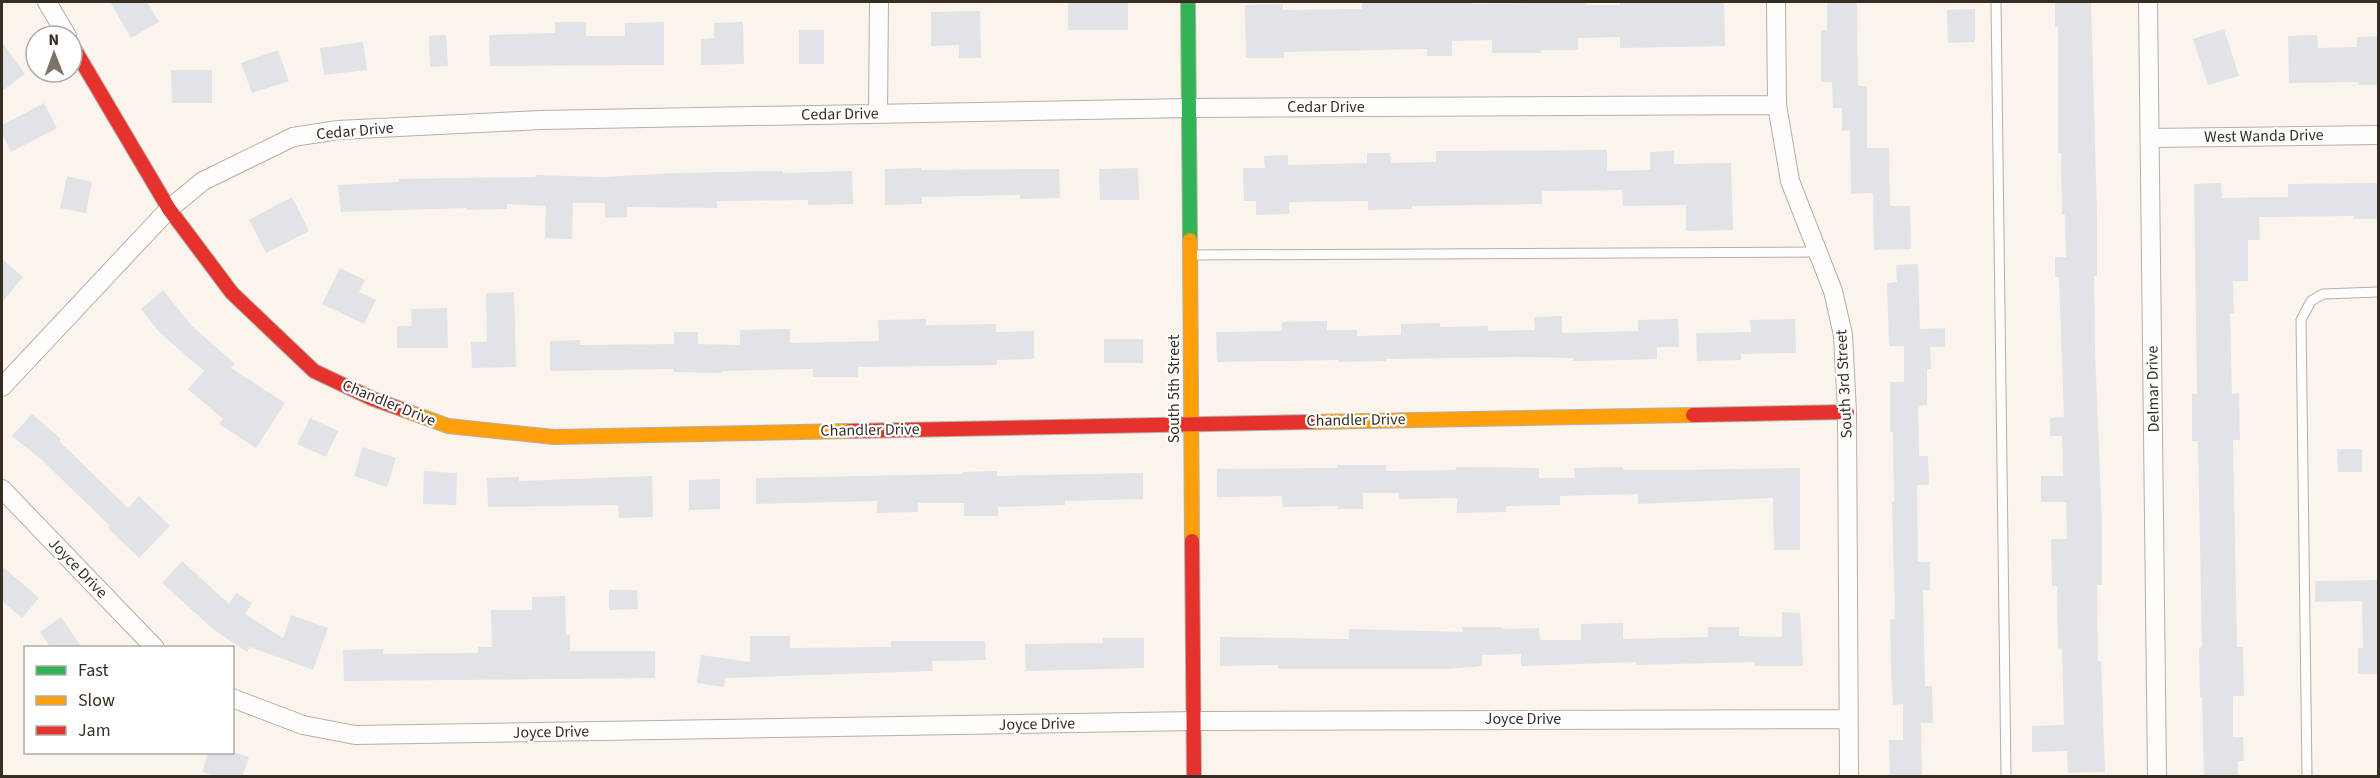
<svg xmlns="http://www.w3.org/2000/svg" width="2380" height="778" viewBox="0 0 2380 778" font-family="'Source Sans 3',sans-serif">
<rect width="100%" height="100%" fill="#faf4ed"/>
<path fill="#e2e3e6" d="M 110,2 L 147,2 L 159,22 L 131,38 Z
M 1068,2 L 1128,2 L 1128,30 L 1068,30 Z
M 1362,2 L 1472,2 L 1472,4 L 1587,2 L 1587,5 L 1620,5 L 1620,2 L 1724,2 L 1725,46 L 1620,48 L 1620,37 L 1578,38 L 1578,50 L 1541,50 L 1541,53 L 1492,53 L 1492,40 L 1452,41 L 1452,56 L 1427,56 L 1427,49 L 1284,52 L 1284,58 L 1246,58 L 1245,5 L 1283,4 L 1283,10 L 1362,9 Z
M 1827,2 L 1857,2 L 1858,86 L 1867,86 L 1867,148 L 1889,148 L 1890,206 L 1910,206 L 1911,249 L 1874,250 L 1873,193 L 1851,194 L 1850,130 L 1842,131 L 1842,108 L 1833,108 L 1832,82 L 1821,82 L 1821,30 L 1827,30 Z
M 2055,2 L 2091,2 L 2097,214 L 2097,276 L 2094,276 L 2095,351 L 2102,524 L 2102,585 L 2097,585 L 2098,661 L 2101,661 L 2105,772 L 2068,773 L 2067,751 L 2032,752 L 2032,726 L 2064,725 L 2062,648 L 2058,649 L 2057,586 L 2052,586 L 2051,539 L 2067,539 L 2066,502 L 2041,502 L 2041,476 L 2063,476 L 2062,436 L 2050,436 L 2050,418 L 2064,417 L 2059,277 L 2055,277 L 2055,257 L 2066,257 L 2065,215 L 2062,215 L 2061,153 L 2058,153 L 2058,27 L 2055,27 Z
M 1975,9 L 1975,42 L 1948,43 L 1947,10 Z
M 980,11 L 981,58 L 959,58 L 959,45 L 931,46 L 931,12 Z
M 555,22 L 586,22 L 586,36 L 625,36 L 625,23 L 664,22 L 664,65 L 490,66 L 489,35 L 555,33 Z
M 743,22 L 744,64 L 701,65 L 701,39 L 714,38 L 714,23 Z
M 2224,29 L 2239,76 L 2208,85 L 2193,39 Z
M 799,30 L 824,30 L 824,64 L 799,64 Z
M 446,35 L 448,66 L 430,67 L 429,36 Z
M 2317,35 L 2318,48 L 2357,47 L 2357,37 L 2379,36 L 2379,85 L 2358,85 L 2358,82 L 2289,83 L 2288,36 Z
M 2,42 L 25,74 L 2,91 Z
M 363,42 L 367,70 L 324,75 L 320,48 Z
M 278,50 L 289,81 L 252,93 L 241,63 Z
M 171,70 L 212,70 L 212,103 L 172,103 Z
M 44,103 L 57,128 L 11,152 L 2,133 L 2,125 Z
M 1607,150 L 1607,171 L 1650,170 L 1650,152 L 1674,151 L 1674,164 L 1731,163 L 1733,230 L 1686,231 L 1686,205 L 1623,206 L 1622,190 L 1542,191 L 1542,204 L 1412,206 L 1412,209 L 1368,210 L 1368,201 L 1289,202 L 1289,214 L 1256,215 L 1256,201 L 1244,201 L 1243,168 L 1265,168 L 1264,156 L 1288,155 L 1288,165 L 1367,163 L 1367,153 L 1390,153 L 1391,163 L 1436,162 L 1436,151 Z
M 921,168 L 921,170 L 1059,169 L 1060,198 L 1020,199 L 1020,195 L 922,197 L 922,204 L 885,205 L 885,169 Z
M 1138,168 L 1139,200 L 1100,200 L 1099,169 Z
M 783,171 L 783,173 L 852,171 L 853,204 L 808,205 L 808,200 L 717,201 L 717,208 L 627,207 L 627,217 L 605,218 L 605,203 L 573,203 L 572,239 L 545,238 L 546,206 L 507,204 L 507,209 L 467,210 L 467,208 L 341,212 L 338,185 L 399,182 L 398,179 L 535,177 L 536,175 L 605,177 L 674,173 Z
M 67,176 L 92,182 L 86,213 L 60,208 Z
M 2221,183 L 2222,198 L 2288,197 L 2288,184 L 2379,183 L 2379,219 L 2354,219 L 2354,216 L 2259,217 L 2260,240 L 2248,240 L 2248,281 L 2233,281 L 2234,313 L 2230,313 L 2232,394 L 2239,393 L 2240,440 L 2233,440 L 2237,647 L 2243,647 L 2244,696 L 2233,696 L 2233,737 L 2243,737 L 2244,761 L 2238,761 L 2238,777 L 2204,777 L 2202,697 L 2200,697 L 2199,648 L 2202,647 L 2198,441 L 2192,441 L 2192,394 L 2197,394 L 2194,184 Z
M 292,197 L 309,231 L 266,253 L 249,220 Z
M 2,259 L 23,277 L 2,302 Z
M 1918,264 L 1920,329 L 1945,328 L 1945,347 L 1930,347 L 1931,369 L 1927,369 L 1927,405 L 1918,406 L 1919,456 L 1928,456 L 1929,485 L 1917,485 L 1918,562 L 1930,562 L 1930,590 L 1923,590 L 1925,686 L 1932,686 L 1933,723 L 1921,723 L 1922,777 L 1890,777 L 1889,740 L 1903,740 L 1903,704 L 1893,705 L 1891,670 L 1890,619 L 1895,619 L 1892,502 L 1894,502 L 1893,432 L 1890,432 L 1890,382 L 1904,382 L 1904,346 L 1889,346 L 1887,283 L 1897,282 L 1896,265 Z
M 340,268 L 365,280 L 359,292 L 376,300 L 364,324 L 322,304 Z
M 163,290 L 192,326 L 235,364 L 231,368 L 285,403 L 256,448 L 219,424 L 223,419 L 188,389 L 204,371 L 159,332 L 141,309 Z
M 514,292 L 516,367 L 472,368 L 471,342 L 487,342 L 486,293 Z
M 447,308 L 448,348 L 397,348 L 397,326 L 412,326 L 411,309 Z
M 1562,316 L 1562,333 L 1638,331 L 1638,320 L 1678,319 L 1679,347 L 1657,347 L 1657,359 L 1624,360 L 1573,361 L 1573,358 L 1518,357 L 1386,359 L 1386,361 L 1339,362 L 1339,360 L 1217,362 L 1216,332 L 1282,331 L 1282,322 L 1327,321 L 1327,330 L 1357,330 L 1357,336 L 1401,335 L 1401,324 L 1440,323 L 1440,327 L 1488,326 L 1488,331 L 1535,330 L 1534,317 Z
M 926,319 L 926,325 L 996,324 L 996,332 L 1034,331 L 1034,359 L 997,360 L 997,365 L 858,367 L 858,377 L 813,377 L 813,369 L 722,371 L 722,373 L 673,372 L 673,369 L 550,371 L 550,341 L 580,340 L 580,345 L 674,344 L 674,332 L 698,332 L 698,344 L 740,345 L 740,330 L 790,329 L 790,343 L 879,341 L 878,320 Z
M 1795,319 L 1796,353 L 1741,354 L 1741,360 L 1697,361 L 1696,333 L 1751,332 L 1750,320 Z
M 1104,339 L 1143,339 L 1143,363 L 1104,363 Z
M 32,414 L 61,439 L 59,441 L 128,508 L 139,496 L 170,526 L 139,558 L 108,528 L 110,526 L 42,460 L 12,436 Z
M 310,418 L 338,431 L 326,457 L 297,444 Z
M 363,447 L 396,458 L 387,487 L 354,476 Z
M 2337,449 L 2362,449 L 2362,472 L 2338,472 Z
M 1337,465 L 1386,465 L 1386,471 L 1456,470 L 1456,467 L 1539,468 L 1539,478 L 1575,478 L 1574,468 L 1623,467 L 1623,470 L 1677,470 L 1800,468 L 1800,550 L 1774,550 L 1773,498 L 1638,504 L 1638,494 L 1560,496 L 1560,505 L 1506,506 L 1506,512 L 1457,513 L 1457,498 L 1399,499 L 1399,493 L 1363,493 L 1363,509 L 1338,509 L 1338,506 L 1283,507 L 1282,496 L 1217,497 L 1217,469 L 1337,468 Z
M 424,471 L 457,473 L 456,505 L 423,504 Z
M 997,471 L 997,476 L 1143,473 L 1143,499 L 1065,501 L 1065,505 L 998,507 L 998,516 L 964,516 L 964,503 L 918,503 L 918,512 L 877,513 L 877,501 L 756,504 L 756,478 L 963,474 L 963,472 Z
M 652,476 L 653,517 L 619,518 L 618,505 L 488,507 L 487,478 L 519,477 L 519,481 Z
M 720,479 L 720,509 L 689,510 L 689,480 Z
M 182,561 L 229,604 L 236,593 L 252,603 L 245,614 L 283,638 L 291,615 L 328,628 L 313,670 L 250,647 L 247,652 L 213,629 L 162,583 Z
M 2,566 L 39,598 L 22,618 L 2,601 Z
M 2379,580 L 2379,674 L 2358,674 L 2358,648 L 2363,648 L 2362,601 L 2315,602 L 2315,581 Z
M 609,590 L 637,590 L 638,609 L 609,610 Z
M 565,596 L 566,635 L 570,635 L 570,651 L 655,651 L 655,678 L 344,681 L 343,650 L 383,649 L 383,654 L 478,653 L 478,647 L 492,647 L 491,610 L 532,610 L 532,597 Z
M 1782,612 L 1800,613 L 1803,666 L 1755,666 L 1755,662 L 1636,665 L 1636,662 L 1521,666 L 1521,654 L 1482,655 L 1482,666 L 1446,669 L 1278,669 L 1278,665 L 1220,666 L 1220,637 L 1349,639 L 1349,629 L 1463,632 L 1462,627 L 1502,627 L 1502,629 L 1539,628 L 1540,640 L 1581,640 L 1581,624 L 1623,623 L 1623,639 L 1708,637 L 1708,627 L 1739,627 L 1739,636 L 1782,637 Z
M 61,617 L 82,648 L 51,648 L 40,632 Z
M 750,636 L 790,636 L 790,648 L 891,647 L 891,641 L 985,641 L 986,660 L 932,661 L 933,671 L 725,678 L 724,687 L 697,683 L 701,655 L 750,662 Z
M 1103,638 L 1144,638 L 1144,668 L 1026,671 L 1025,644 L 1103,643 Z
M 208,753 L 236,753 L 249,757 L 242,777 L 217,777 L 202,772 Z"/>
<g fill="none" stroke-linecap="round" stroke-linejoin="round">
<g stroke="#b6afa7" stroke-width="11">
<path id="lane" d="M 1996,2 L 2006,776
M 1192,255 L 1818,252
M 2307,776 L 2301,320 L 2311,301 L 2323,294 L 2378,292"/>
</g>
<g stroke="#b6afa7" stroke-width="20">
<path id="street" d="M 47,2 L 67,36
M 1776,2 L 1777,105 L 1790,181 L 1833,291 L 1843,335 L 1847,412 L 1849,776
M 2148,2 L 2157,776
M 878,113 L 879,2
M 2150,138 L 2378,135
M 2,387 L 169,209 L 203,181 L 293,137 L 338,130 L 541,120 L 1189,108 L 1777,105
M 2,489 L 155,648
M 232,698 L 303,725 L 355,735 L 1194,721 L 1848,719"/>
</g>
<g stroke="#b6afa7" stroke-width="16">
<path id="fast" d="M 1188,2 L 1190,240"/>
</g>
<g stroke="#b6afa7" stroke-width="16">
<path id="slow" d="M 1190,240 L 1192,541
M 404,410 L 448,426 L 554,437 L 850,431
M 1311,422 L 1693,415"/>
</g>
<g stroke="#b6afa7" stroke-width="16">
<path id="jam" d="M 72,45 L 169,209 L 232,293 L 314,371 L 373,399 L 404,410
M 1693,415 L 1847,412
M 850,431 L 1311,422
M 1192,541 L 1194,776"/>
</g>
<use href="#lane" stroke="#fefdfc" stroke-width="9"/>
<use href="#street" stroke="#fefdfc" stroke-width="18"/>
<use href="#fast" stroke="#30b455" stroke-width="14"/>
<use href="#slow" stroke="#ff9f0a" stroke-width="14"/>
<use href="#jam" stroke="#e5322d" stroke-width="14"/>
</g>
<g text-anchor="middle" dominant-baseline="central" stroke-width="4.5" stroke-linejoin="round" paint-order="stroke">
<g font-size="16" fill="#372d22" stroke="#fff">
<text x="1326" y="107">Cedar Drive</text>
<text transform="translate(840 114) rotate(-1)">Cedar Drive</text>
<text transform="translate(355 131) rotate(-5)">Cedar Drive</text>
<text transform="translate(2264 136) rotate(-1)">West Wanda Drive</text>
<text transform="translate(1844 384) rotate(-93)">South 3rd Street</text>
<text transform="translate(1174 389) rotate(-90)">South 5th Street</text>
<text transform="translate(2153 389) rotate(-91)">Delmar Drive</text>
<text transform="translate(389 403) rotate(22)">Chandler Drive</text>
<text transform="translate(1356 420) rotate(-1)">Chandler Drive</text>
<text transform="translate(870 430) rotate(-1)">Chandler Drive</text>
<text transform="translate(78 568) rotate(46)">Joyce Drive</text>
<text x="1523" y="719">Joyce Drive</text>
<text transform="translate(1037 724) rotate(-1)">Joyce Drive</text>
<text transform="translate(551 732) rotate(-1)">Joyce Drive</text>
</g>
</g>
<rect width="2380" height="778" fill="none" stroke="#372d22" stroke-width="6"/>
<rect x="24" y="646" width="210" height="108" fill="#ffffff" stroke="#afaba7" stroke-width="1.5"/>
<rect x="36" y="666" width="30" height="9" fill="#30b455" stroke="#afaba7" stroke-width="1.5"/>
<text x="78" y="676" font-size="18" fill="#372d22">Fast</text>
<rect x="36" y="696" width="30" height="9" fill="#ff9f0a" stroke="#afaba7" stroke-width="1.5"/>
<text x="78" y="706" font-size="18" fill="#372d22">Slow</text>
<rect x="36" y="726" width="30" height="9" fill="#e5322d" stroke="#afaba7" stroke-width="1.5"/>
<text x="78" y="736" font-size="18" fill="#372d22">Jam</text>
<g transform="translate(54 54) rotate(359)"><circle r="28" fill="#ffffff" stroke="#afaba7" stroke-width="1.5"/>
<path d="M0-4.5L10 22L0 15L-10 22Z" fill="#7b7369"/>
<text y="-9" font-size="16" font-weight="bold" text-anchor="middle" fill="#372d22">N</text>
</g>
</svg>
